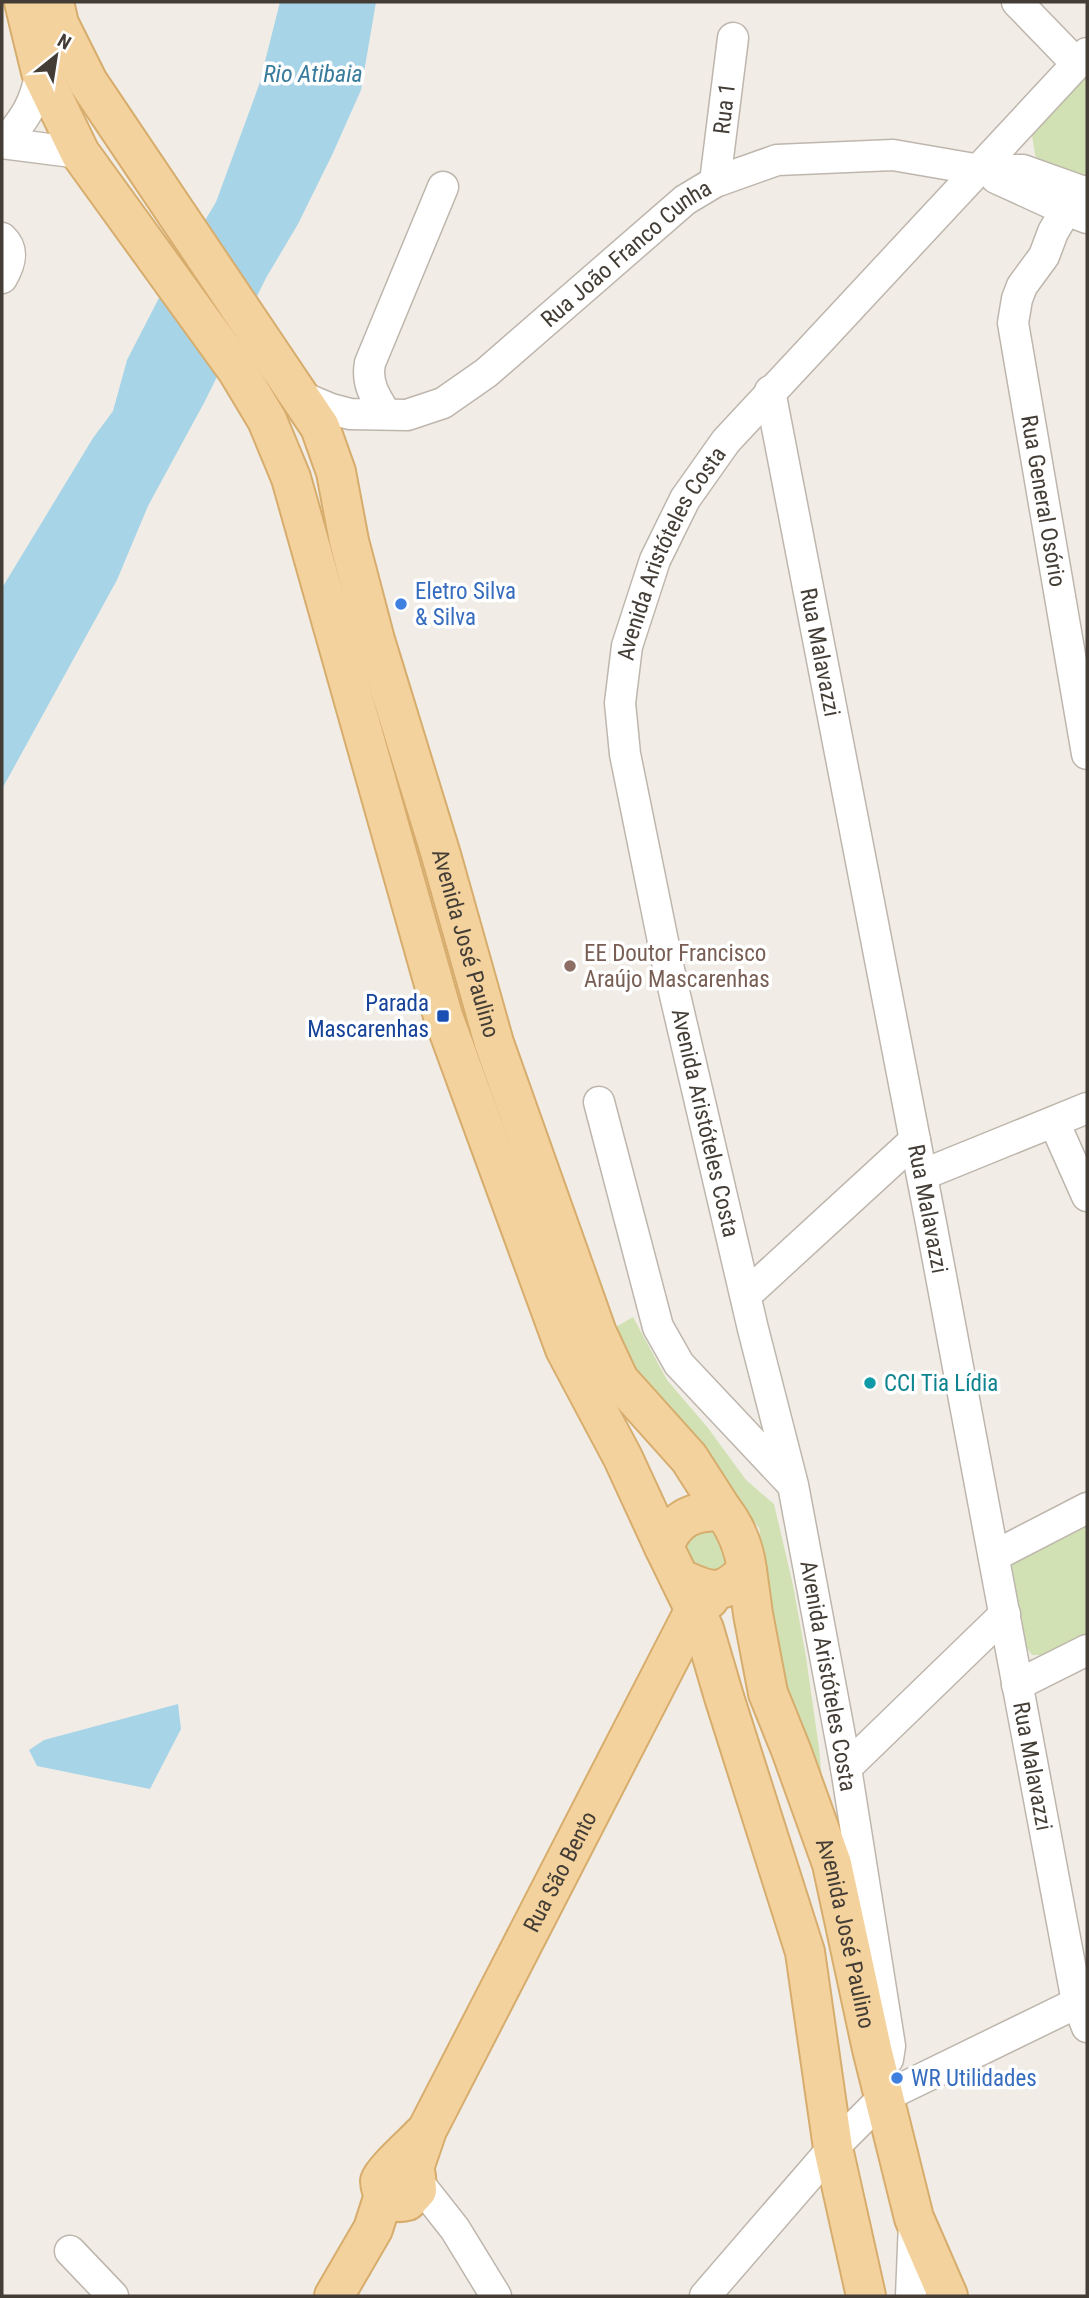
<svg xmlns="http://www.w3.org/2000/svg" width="1089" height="2298" viewBox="0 0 1089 2298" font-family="'Roboto Condensed',sans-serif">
<rect width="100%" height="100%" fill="#f1ede6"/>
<path fill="#d1e1b3" d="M 1087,68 L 1087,179 L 1043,165 L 1035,155 L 1032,135 L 1037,123 Z
M 633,1317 L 667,1380 L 708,1428 L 746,1480 L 774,1504 L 793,1585 L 806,1657 L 819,1748 L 834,1907 L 770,1658 L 769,1585 L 759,1528 L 712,1470 L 627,1372 L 609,1331 Z
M 1087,1514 L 1087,1635 L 1043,1655 L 1032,1655 L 1023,1642 L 1007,1554 Z
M 702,1528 L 718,1531 L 728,1560 L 717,1571 L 695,1571 L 683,1543 Z"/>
<path fill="#a8d4e8" d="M 280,2 L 376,2 L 361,90 L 333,153 L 298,224 L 266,278 L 205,401 L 148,506 L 117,580 L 2,789 L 2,588 L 93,438 L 113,411 L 127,360 L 161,294 L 216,202 L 259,85 Z
M 178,1704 L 181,1729 L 150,1789 L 37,1766 L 29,1750 L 44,1740 Z"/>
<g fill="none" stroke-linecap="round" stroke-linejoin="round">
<g stroke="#beb6ad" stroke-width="33">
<g id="minor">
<path d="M 1017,2 L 1077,64"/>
<path d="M 2,143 L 80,153"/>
<path d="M 5,143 C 26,116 34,106 41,72"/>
<path d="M 996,178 L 1066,210 L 1087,218"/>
<path id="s1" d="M 715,182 L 733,38"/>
<path id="s2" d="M 1082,191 L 1066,210 L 1053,232 L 1044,256 L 1022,286 L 1017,299 L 1013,323 L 1087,754"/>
<path d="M 2,238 C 15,250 10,264 2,278"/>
<path id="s3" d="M 770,391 L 931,1223 L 1077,2002 L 1087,2027"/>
<path id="s4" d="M 300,396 L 331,409 L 350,414 L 407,415 L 443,403 L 486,373 L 685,200 L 715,182 L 777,160 L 893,155 L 980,170 L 1023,170 L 1087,193"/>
<path d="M 386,414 C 375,397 366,383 370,363 L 443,187"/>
<path d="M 599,1102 L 658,1327 L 679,1364 L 790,1482"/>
<path d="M 1054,1122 L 1087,1196"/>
<path d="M 922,1175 L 1087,1108"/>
<path d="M 746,1295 L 915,1140"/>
<path d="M 994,1556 L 1087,1508"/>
<path d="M 1017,1685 L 1087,1650"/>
<path d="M 846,1768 L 1005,1614"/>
<path id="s5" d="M 888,2059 L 890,2046 L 846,1768 L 793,1485 L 753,1329 L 667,961 L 625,754 L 620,703 L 627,646 L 655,560 L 685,499 L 726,441 L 1087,53"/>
<path d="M 418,2182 L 455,2229 L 496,2296"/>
<path d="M 70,2251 L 113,2296"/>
<path d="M 705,2296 L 833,2148 L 884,2097 L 1087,1998"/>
<path d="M 911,2296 L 914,2223"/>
</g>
</g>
<g stroke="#d7ad6e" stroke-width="42">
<g id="major">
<path d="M 24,2 L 41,72 L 80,153 L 237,370 L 267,420 L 291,478 L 443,1016 L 565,1349 L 623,1458 L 664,1547"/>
<path id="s6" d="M 54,2 L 59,24 L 88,82 L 320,427 L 336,472 L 349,541 L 375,640 L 441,855 L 494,1043 L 597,1333 L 619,1380 L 689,1458 L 723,1511"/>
<path id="s7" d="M 747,1570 L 753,1614 L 768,1693 L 791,1750 L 832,1864 L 872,2049 L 914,2218 L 948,2296"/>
<path d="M 679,1578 C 711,1593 722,1597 747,1570 C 744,1547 737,1529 723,1511 C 693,1511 675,1517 664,1547 L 704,1629 L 724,1697 L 805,1952 L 833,2148 L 866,2296"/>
<path d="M 393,2165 L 407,2167 L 416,2176 L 417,2190 L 407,2201 C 392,2205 381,2197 380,2181 C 383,2171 413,2145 423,2134"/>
<path id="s8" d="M 413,2171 L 427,2130 L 694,1611 L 709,1599"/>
<path d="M 334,2296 L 373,2229 L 384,2195"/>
</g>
</g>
<use href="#minor" stroke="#fff" stroke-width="30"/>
<use href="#major" stroke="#f4d29d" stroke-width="38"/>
</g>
<g fill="#3f7fe0" stroke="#fff" stroke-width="2.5">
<circle cx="401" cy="604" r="7"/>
<circle cx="897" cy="2078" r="7"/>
</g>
<circle fill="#8d6e63" stroke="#fff" stroke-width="2.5" cx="570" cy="966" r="7"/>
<rect fill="#1a4fb4" stroke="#fff" stroke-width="2.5" x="436" y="1009" width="14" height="14" rx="3.5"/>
<circle fill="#0f9aa8" stroke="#fff" stroke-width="2.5" cx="870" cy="1383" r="7"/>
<g text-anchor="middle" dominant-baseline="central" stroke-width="7" stroke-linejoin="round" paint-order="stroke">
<g font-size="23" fill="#433d36" stroke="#fff">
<text stroke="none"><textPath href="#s1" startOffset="74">Rua 1</textPath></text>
<text stroke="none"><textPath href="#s4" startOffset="385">Rua João Franco Cunha</textPath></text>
<text stroke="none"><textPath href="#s2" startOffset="332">Rua General Osório</textPath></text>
<text stroke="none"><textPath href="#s5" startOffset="1544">Avenida Aristóteles Costa</textPath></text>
<text stroke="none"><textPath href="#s3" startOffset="266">Rua Malavazzi</textPath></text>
<text stroke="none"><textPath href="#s6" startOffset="1040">Avenida José Paulino</textPath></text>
<text transform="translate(705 1123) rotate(77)">Avenida Aristóteles Costa</text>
<text stroke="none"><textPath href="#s3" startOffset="833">Rua Malavazzi</textPath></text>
<text transform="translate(828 1676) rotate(80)">Avenida Aristóteles Costa</text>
<text stroke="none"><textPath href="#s3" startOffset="1400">Rua Malavazzi</textPath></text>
<text stroke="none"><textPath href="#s8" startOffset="334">Rua São Bento</textPath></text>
<text stroke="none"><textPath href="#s7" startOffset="378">Avenida José Paulino</textPath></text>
</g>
<g font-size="23" fill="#366cbe" stroke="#fff" text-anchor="start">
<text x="415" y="591">Eletro Silva<tspan x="415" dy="26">&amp; Silva</tspan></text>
<text x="911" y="2078">WR Utilidades</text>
</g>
<g font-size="23" fill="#785e54" stroke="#fff" text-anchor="start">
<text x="584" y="953">EE Doutor Francisco<tspan x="584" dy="26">Araújo Mascarenhas</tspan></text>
</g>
<g font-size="23" fill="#164399" stroke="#fff" text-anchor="end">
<text x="429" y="1003">Parada<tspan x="429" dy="26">Mascarenhas</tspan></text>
</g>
<g font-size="23" fill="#0d838f" stroke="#fff" text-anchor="start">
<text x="884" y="1383">CCI Tia Lídia</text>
</g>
<g font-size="24" font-style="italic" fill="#397b9c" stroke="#fff">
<text x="313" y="74">Rio Atibaia</text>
</g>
</g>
<rect width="1089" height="2298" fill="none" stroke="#433d36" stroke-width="7"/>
<g transform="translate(56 56) rotate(30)" stroke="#ffffff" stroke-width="5" paint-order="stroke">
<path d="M0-5L12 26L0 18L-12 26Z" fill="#433d36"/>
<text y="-10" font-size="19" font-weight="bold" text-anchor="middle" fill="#433d36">N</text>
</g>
</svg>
